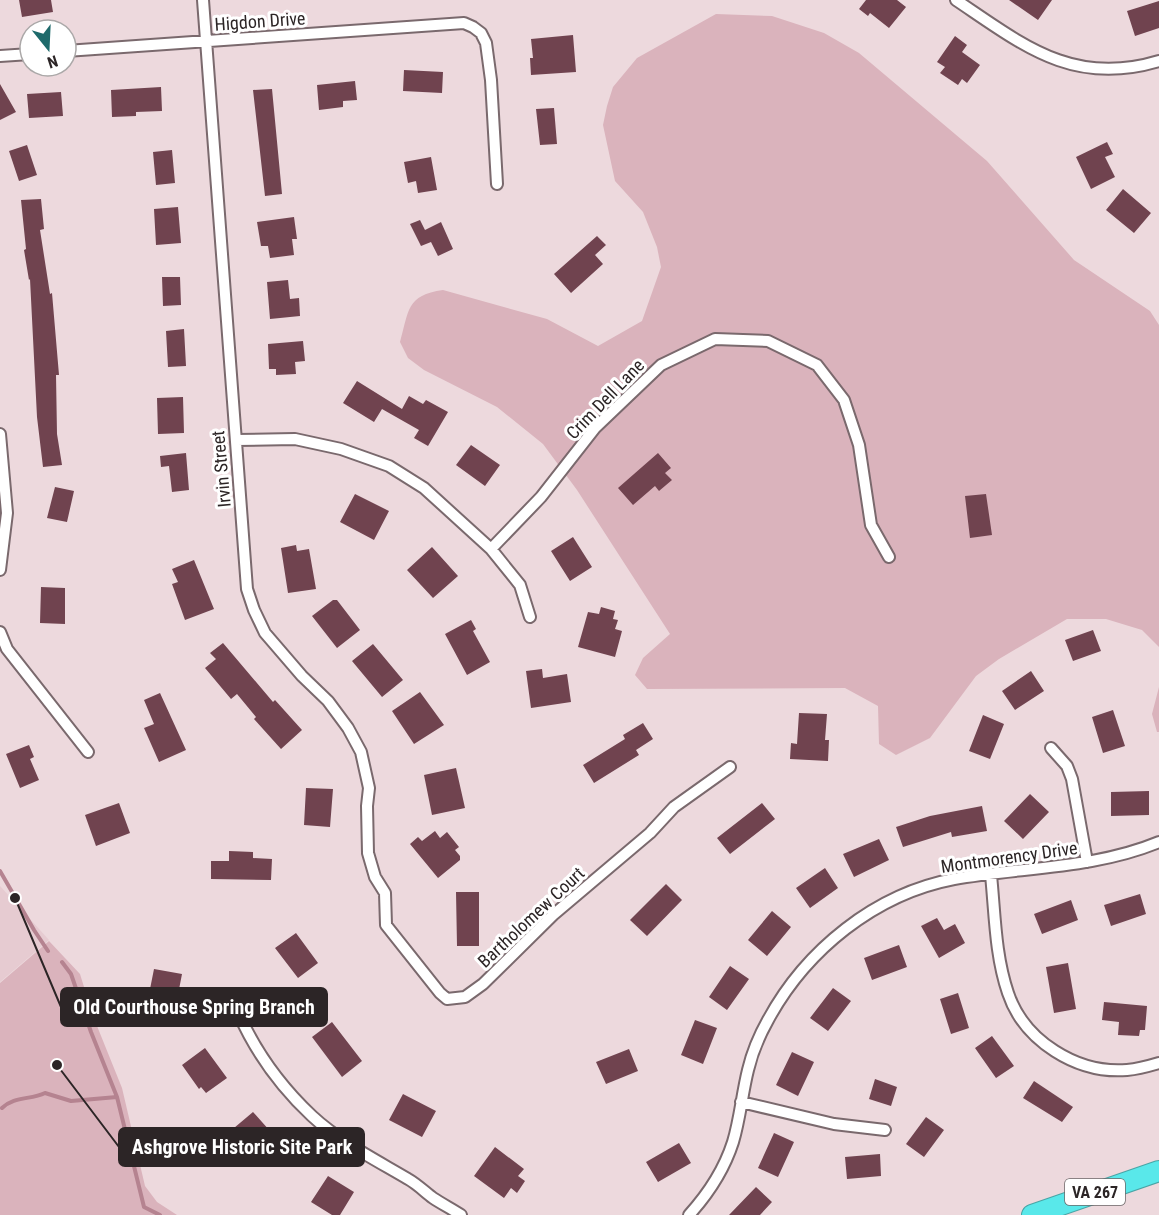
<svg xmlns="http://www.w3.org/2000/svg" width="1159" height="1215" viewBox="0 0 1159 1215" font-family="'Roboto Condensed',sans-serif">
<rect width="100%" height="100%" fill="#edd9dd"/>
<path fill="#e6cbd1" d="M 0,886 L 49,940 L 0,982 Z"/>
<path fill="#dab3bc" d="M 716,14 L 772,16 L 824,33 L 859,53 L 987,161 L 1074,260 L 1150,311 L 1159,325 L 1159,647 L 1142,630 L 1106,619 L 1067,619 L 999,659 L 976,676 L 930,738 L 896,755 L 879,744 L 878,706 L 845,688 L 647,689 L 635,675 L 643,658 L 670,634 L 577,490 L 543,444 L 497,407 L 424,370 L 408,358 L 400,342 C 409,311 406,295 443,290 L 547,319 L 598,346 L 642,321 L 661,267 L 657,247 L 643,212 L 615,181 L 603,125 L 607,106 L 613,87 L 637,58 Z
M 1159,687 L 1159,732 L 1157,732 L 1152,714 Z
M 49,941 L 80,974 L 93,1016 L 122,1088 L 145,1186 L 157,1202 L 177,1215 L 0,1215 L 0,983 Z"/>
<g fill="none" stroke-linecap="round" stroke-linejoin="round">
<path stroke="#b58390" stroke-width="4" d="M 0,871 L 34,930 L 48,951
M 62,962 L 71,974 L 91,1032 L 117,1097 L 144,1207 L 160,1215
M 2,1108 C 14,1096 31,1100 45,1093 L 71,1101 L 117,1097"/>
</g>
<path fill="#70434f" d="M 19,0 L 51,0 L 53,12 L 22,17 Z
M 866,0 L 897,0 L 906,7 L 889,28 L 870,13 L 868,16 L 859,9 Z
M 1009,0 L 1052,0 L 1038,20 Z
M 1159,1 L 1159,28 L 1135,36 L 1127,11 Z
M 573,35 L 576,72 L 531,75 L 530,58 L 533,58 L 531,39 Z
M 955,36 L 967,45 L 962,52 L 980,65 L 967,83 L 962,79 L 958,85 L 940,73 L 945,67 L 937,62 Z
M 404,70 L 443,72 L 442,93 L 403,91 Z
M 355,81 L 357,100 L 343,101 L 343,107 L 319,110 L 317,85 Z
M 0,84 L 16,112 L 0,120 Z
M 161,87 L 162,111 L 136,112 L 136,116 L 112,117 L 111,90 Z
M 272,89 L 282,194 L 265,196 L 253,90 Z
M 61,92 L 63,116 L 29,118 L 27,94 Z
M 554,108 L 557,144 L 540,145 L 536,109 Z
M 1107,142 L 1113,154 L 1105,157 L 1115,177 L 1091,189 L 1076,157 Z
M 27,145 L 37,175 L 19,181 L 9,151 Z
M 172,150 L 175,183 L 156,185 L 153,152 Z
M 431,157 L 437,190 L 418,193 L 416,181 L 408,183 L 404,162 Z
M 1123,189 L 1151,213 L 1134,233 L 1106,210 Z
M 41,199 L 44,229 L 40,230 L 50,294 L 52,293 L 59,375 L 56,375 L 57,434 L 62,465 L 43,467 L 37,417 L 30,279 L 29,280 L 24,250 L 26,249 L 21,200 Z
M 178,207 L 181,243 L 156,245 L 154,209 Z
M 294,217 L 297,239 L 292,239 L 294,255 L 270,258 L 268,246 L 261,246 L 257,222 Z
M 420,220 L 425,230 L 441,222 L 453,249 L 438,256 L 431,242 L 421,246 L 410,224 Z
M 597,236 L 606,245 L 595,255 L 603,264 L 571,293 L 554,274 Z
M 162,277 L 180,277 L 181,305 L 163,306 Z
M 288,280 L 290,299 L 299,298 L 300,316 L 270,319 L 267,282 Z
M 184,329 L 186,366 L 168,367 L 166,331 Z
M 303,341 L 305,361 L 295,362 L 296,374 L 276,375 L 276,369 L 269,369 L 268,344 Z
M 357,381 L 402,409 L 409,396 L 423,404 L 426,400 L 448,412 L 428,446 L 414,438 L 419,430 L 382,409 L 374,422 L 343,403 Z
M 183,397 L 184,433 L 158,434 L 157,398 Z
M 471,445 L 500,465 L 485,486 L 456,465 Z
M 186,453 L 189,490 L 172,492 L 169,466 L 161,467 L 160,456 Z
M 658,453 L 671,468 L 665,473 L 672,480 L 659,491 L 655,486 L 633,505 L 618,488 Z
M 55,487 L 74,491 L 67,522 L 47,518 Z
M 355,494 L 389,511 L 374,540 L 340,522 Z
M 986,494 L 992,535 L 970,538 L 965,496 Z
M 573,537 L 592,567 L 570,581 L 551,551 Z
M 296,545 L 297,551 L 309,549 L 316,589 L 288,593 L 281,548 Z
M 432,547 L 458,576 L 433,598 L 407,570 Z
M 194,560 L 214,609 L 185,620 L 172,584 L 178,582 L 172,569 Z
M 41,587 L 65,588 L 65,624 L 40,623 Z
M 333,600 L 337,600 L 360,630 L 337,648 L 312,616 Z
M 601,607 L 615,611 L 613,619 L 618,620 L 615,629 L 622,631 L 615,657 L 578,647 L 588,612 L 599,614 Z
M 471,620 L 476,629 L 473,631 L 490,662 L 467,675 L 445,634 Z
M 1093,630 L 1101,651 L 1073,661 L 1065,640 Z
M 223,643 L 273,702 L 275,700 L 302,730 L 281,749 L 254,719 L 256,717 L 237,694 L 231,699 L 205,668 L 216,659 L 210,653 Z
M 373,644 L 403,680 L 382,697 L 352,661 Z
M 542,669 L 543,678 L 567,674 L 571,702 L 531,708 L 526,671 Z
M 1031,671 L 1044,691 L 1015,710 L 1002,691 Z
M 420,692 L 444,725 L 414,744 L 392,711 Z
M 160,693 L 186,750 L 159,762 L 144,728 L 154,724 L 144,700 Z
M 1113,710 L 1125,746 L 1103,753 L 1092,717 Z
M 799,713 L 827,714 L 825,740 L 829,740 L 828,761 L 790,759 L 791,743 L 797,744 Z
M 983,715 L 1004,724 L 990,759 L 969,751 Z
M 643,723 L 653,739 L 636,750 L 639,755 L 594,783 L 583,765 L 625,739 L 623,735 Z
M 29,745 L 34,757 L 30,759 L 39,780 L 20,788 L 6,754 Z
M 456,768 L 465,808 L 432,815 L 424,775 Z
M 306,788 L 333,789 L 330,827 L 304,825 Z
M 1149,791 L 1149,815 L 1111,816 L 1111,792 Z
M 1030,794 L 1049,812 L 1023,839 L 1004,821 Z
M 119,803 L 130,833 L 96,846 L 85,815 Z
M 762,803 L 775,819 L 730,854 L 717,838 Z
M 982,806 L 987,831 L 952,837 L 951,832 L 903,847 L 896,827 L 930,816 Z
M 435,831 L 440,838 L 447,832 L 459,847 L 455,850 L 460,856 L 460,860 L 438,878 L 410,844 L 418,837 L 422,841 Z
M 879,839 L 889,860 L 854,877 L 843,854 Z
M 229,851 L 253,852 L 253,858 L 272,859 L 271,880 L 211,879 L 211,861 L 229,861 Z
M 825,868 L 838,888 L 810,908 L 796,888 Z
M 666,884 L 682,900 L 647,936 L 630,920 Z
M 456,892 L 479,892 L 479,946 L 457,946 Z
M 1140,894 L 1146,914 L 1111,926 L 1104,905 Z
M 1071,900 L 1078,920 L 1042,934 L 1034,914 Z
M 772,911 L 791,927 L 767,956 L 748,940 Z
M 937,918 L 944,930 L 955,924 L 965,943 L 939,958 L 921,926 Z
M 296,933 L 318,963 L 298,978 L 275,948 Z
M 899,945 L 907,967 L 872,980 L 864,958 Z
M 1068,963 L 1076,1009 L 1054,1013 L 1046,967 Z
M 730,966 L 749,979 L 727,1010 L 709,997 Z
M 154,969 L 182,974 L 175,1010 L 147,1004 Z
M 833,988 L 851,1001 L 828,1031 L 810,1018 Z
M 958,993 L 969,1028 L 951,1034 L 940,999 Z
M 1104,1002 L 1147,1006 L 1145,1030 L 1140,1030 L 1139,1036 L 1118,1035 L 1119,1022 L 1102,1020 Z
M 695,1020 L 717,1028 L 703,1064 L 681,1055 Z
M 332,1022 L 362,1061 L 342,1077 L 312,1037 Z
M 992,1036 L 1014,1066 L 996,1078 L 975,1048 Z
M 205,1048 L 227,1078 L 206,1093 L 201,1087 L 199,1089 L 182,1065 Z
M 629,1049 L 638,1071 L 606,1084 L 596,1062 Z
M 792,1052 L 814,1062 L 798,1096 L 776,1085 Z
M 875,1079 L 897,1087 L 891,1106 L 869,1099 Z
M 1034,1081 L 1073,1107 L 1062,1122 L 1023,1098 Z
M 403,1094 L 436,1111 L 422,1137 L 389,1120 Z
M 253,1112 L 286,1149 L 269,1164 L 263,1158 L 261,1159 L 234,1128 Z
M 926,1117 L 944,1130 L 924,1157 L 906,1144 Z
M 774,1133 L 794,1142 L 778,1177 L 758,1168 Z
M 679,1143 L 691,1163 L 658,1182 L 646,1162 Z
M 495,1147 L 524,1169 L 518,1176 L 525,1181 L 517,1193 L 511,1188 L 504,1198 L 474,1176 Z
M 880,1154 L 881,1176 L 847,1179 L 845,1157 Z
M 328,1176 L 354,1192 L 340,1215 L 332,1215 L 311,1202 Z
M 756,1187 L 772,1202 L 760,1215 L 729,1215 Z"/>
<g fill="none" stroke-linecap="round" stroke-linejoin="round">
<g stroke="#7a696d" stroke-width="14">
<path id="minor" d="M 203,0 L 247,589 L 254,610 L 265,633 L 302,676 L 328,701 L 348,728 L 361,752 L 369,788 L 367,806 L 368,853 L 375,877 L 385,893 L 386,925 L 440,993 L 447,999 L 465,997 L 483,984 L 553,915 L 650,833 L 674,807 L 730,767
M 956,0 C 1023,45 1073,87 1159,61
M 66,51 L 464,23 L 473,27 L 481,33 L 486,43 L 491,80 L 497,184
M 0,56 L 30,54
M 0,434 L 7,513 L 0,570
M 236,440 L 295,439 L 341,449 L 389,466 L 424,488 L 491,549 L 520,585 L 530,617
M 491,549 L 541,497 L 595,428 L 661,365 L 715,339 L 768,341 L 817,365 L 844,400 L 859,445 L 871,525 L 889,557
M 0,632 L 7,649 L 88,752
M 1051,748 L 1067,766 L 1072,779 L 1087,862
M 991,875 C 995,914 995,955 1008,993 C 1024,1041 1077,1074 1127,1070 C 1138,1069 1149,1066 1159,1063
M 233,1000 C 250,1044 278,1084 312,1116 C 340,1142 376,1160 408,1179 C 417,1184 425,1192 433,1198 C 442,1204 452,1209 461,1215
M 741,1102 L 834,1124 L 885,1130
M 689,1215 C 709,1193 724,1170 733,1142 C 740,1119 742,1094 748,1070 C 752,1053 759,1036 768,1020 C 806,950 875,894 954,879 C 1022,867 1094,869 1159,842"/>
</g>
<g stroke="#49a4a5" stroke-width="22">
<path id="motorway" d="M 1032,1215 L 1159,1171"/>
</g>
<use href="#minor" stroke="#fff" stroke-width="10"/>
<use href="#motorway" stroke="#59e8ea" stroke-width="20"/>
</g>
<g text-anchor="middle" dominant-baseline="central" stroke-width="6" stroke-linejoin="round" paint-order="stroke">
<rect fill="#fff" stroke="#6b6667" stroke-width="1.5" x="1065" y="1179" width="60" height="26" rx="4.5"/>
<g font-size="16" font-weight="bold" fill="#2c2526">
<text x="1095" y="1192">VA 267</text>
</g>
<g font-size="18" fill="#2c2526" stroke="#fff">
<text transform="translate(260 21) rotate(-4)">Higdon Drive</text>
<text transform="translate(605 399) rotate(-46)">Crim Dell Lane</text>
<text transform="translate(221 469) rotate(-95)">Irvin Street</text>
<text transform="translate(1009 857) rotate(-8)">Montmorency Drive</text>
<text transform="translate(531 917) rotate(-43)">Bartholomew Court</text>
</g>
</g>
<path fill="none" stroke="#2c2526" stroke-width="2" d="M15 898L61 1007M57 1065L119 1147"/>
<g fill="#2c2526" stroke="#fff" stroke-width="2">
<circle cx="15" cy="898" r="6"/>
<circle cx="57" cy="1065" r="6"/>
</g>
<g fill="#2c2526" stroke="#2c2526" stroke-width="2">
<rect x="61" y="988" width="266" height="38" rx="6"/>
<rect x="119" y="1128" width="245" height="38" rx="6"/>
</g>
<g font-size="20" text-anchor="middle" font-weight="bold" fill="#fff">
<text x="194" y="1014">Old Courthouse Spring Branch</text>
<text x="242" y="1154">Ashgrove Historic Site Park</text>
</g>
<g transform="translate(48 48) rotate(162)"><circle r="28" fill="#ffffff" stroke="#aba8a8" stroke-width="1.5"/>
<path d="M0-4.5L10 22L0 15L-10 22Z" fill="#1e6a6b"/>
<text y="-9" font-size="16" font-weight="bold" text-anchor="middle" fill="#2c2526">N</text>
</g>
</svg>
